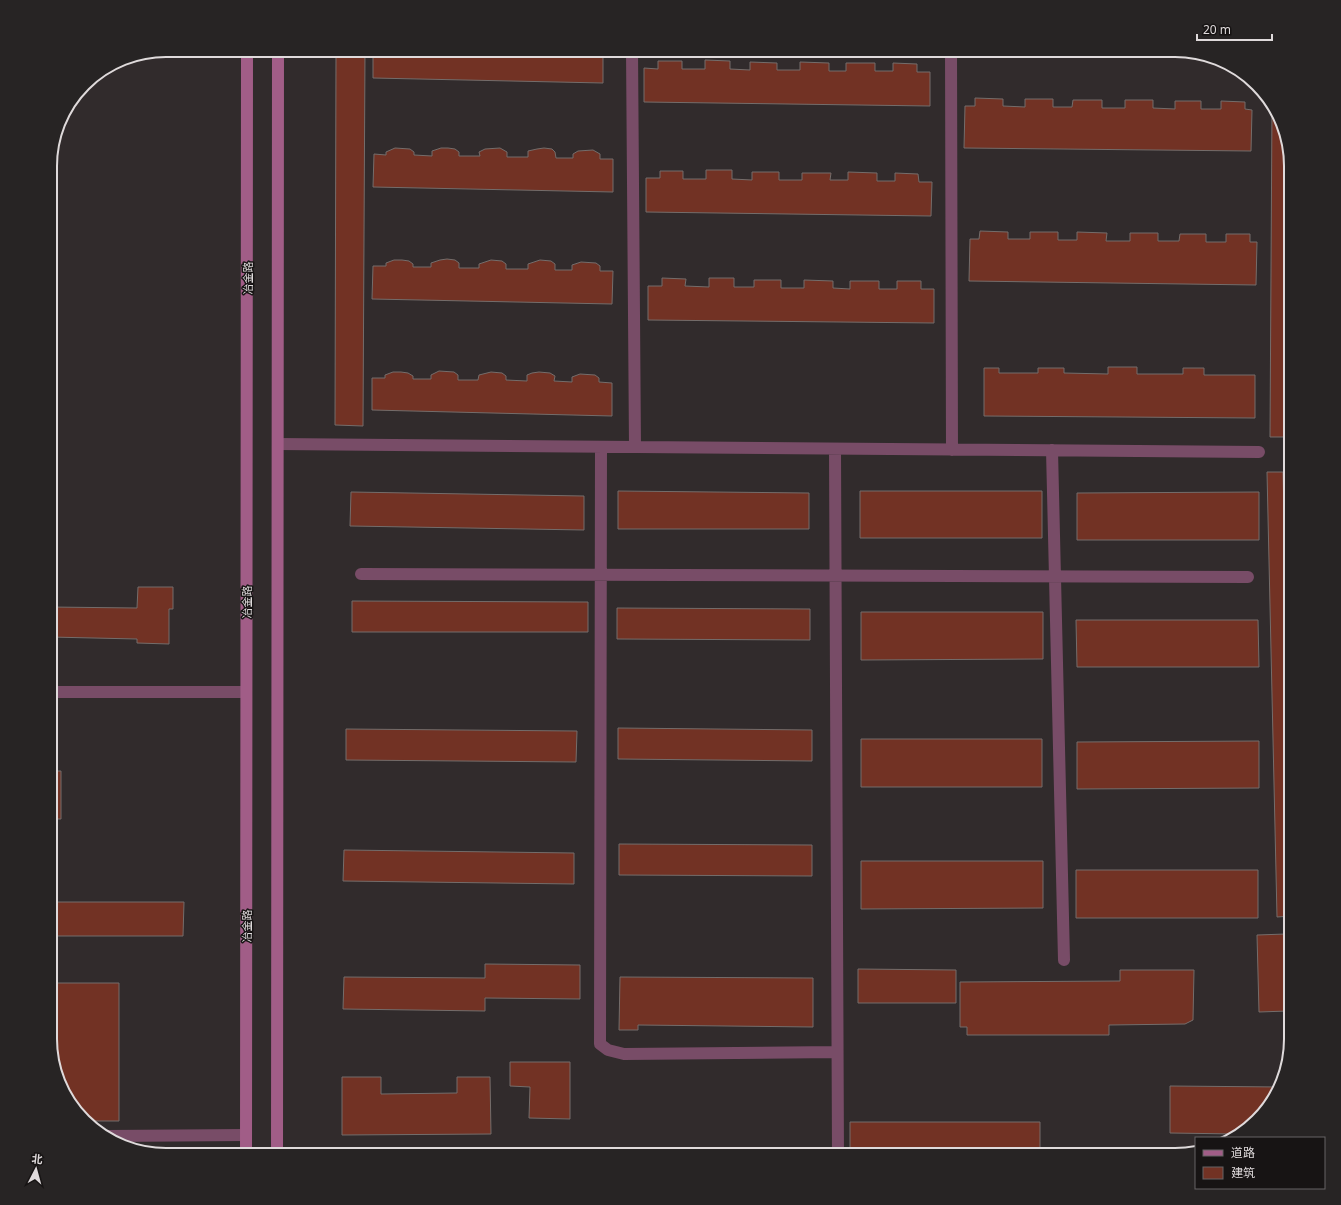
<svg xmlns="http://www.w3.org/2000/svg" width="1341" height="1205" viewBox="0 0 1341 1205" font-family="'Noto Sans','Noto Sans SC',sans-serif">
<rect width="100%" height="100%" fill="#312b2c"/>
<path fill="#723224" stroke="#746d6b" d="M 336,50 L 365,50 L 363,426 L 335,425 Z
M 373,50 L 603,50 L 603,83 L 373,78 Z
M 705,60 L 730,61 L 730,69 L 750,70 L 750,62 L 777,63 L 777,70 L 800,70 L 800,62 L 829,63 L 829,71 L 846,71 L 846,63 L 875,63 L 875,71 L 893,71 L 893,63 L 917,64 L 917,72 L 930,72 L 930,106 L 644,102 L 644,68 L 658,69 L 658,61 L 682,61 L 682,69 L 705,69 Z
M 975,98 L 1003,99 L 1003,106 L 1025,107 L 1025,99 L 1053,99 L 1053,107 L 1072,107 L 1073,100 L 1102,100 L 1102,108 L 1125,108 L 1125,100 L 1153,100 L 1153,108 L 1175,109 L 1175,101 L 1201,101 L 1201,109 L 1221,109 L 1221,101 L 1245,102 L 1245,109 L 1252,110 L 1251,151 L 964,148 L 965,106 L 975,106 Z
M 1272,106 L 1282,121 L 1287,148 L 1286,437 L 1270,437 Z
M 395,148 L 410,149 L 414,152 L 414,155 L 432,156 L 432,151 L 441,148 L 448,148 L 455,149 L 459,152 L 459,156 L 480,156 L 479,152 L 485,149 L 500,148 L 507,152 L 507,157 L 528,157 L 528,151 L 537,149 L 544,148 L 552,149 L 555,152 L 556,158 L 573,158 L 573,154 L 578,151 L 593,150 L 600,154 L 600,159 L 613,159 L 613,192 L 373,187 L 374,154 L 386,155 L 386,152 Z
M 706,170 L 732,170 L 732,179 L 752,180 L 752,172 L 779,172 L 779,180 L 802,180 L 802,173 L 831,173 L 830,180 L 848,180 L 848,172 L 877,173 L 877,181 L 895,181 L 895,173 L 918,174 L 919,182 L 932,182 L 931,216 L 646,212 L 646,178 L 660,178 L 660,171 L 683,171 L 683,179 L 706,179 Z
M 980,231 L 1008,232 L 1008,239 L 1030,239 L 1030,232 L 1058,232 L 1058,240 L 1077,240 L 1077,232 L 1107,233 L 1106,241 L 1130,241 L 1130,233 L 1158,233 L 1158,241 L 1179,241 L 1180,234 L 1206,234 L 1206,242 L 1226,242 L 1226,234 L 1250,234 L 1250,242 L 1257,242 L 1256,285 L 969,281 L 970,239 L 979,239 Z
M 447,259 L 455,260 L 459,263 L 459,268 L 479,268 L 479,264 L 491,260 L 502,261 L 506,264 L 506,269 L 528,269 L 528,264 L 540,260 L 551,261 L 555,264 L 555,270 L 572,270 L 572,265 L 581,262 L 596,263 L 600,266 L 600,271 L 613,271 L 612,304 L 372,299 L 373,266 L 386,266 L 386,263 L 394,260 L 402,260 L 409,261 L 413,264 L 413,267 L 431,267 L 431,263 L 440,260 Z
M 662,278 L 686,279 L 685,286 L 709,287 L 709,278 L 734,278 L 734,287 L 754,287 L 754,280 L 781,280 L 781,288 L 804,288 L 804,280 L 833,281 L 833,288 L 850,289 L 850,281 L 879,281 L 879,289 L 897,289 L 897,281 L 921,281 L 921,289 L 934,289 L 934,323 L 648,320 L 648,286 L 662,286 Z
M 1108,367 L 1137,367 L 1137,374 L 1183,374 L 1183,368 L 1204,368 L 1204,375 L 1255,375 L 1255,418 L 984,416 L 984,368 L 999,368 L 999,373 L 1038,373 L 1038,368 L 1064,368 L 1064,373 L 1108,374 Z
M 439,371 L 454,372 L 458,375 L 458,380 L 478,380 L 479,375 L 491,372 L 502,373 L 506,376 L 506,380 L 527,381 L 527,375 L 532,373 L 539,372 L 550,373 L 555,376 L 554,381 L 572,382 L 572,377 L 580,374 L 595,375 L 599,378 L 599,382 L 612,383 L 612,416 L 372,410 L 372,378 L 385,378 L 385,375 L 393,372 L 401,372 L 408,373 L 413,376 L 413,379 L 431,379 L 431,375 Z
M 1267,472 L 1283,472 L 1291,796 L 1291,916 L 1277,917 Z
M 618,491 L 809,493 L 809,529 L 618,529 Z
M 860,491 L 1042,491 L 1042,538 L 860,538 Z
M 351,492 L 584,496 L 584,530 L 350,526 Z
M 1259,492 L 1259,540 L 1077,540 L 1077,493 Z
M 138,587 L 173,587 L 173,609 L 169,609 L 169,644 L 137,643 L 137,639 L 50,637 L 50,607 L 137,608 Z
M 352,601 L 588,602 L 588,632 L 352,632 Z
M 617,608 L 810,609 L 810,640 L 617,639 Z
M 861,612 L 1043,612 L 1043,659 L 861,660 Z
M 1076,620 L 1258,620 L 1259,667 L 1077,667 Z
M 618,728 L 812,730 L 812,761 L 618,759 Z
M 346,729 L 577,731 L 576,762 L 346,760 Z
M 861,739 L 1042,739 L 1042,787 L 861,787 Z
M 1259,741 L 1259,788 L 1077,789 L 1077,742 Z
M 50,771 L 61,771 L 61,819 L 50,819 Z
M 619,844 L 812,845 L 812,876 L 619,875 Z
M 344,850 L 574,853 L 574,884 L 343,881 Z
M 861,861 L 1043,861 L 1043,908 L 861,909 Z
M 1076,870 L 1258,870 L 1258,918 L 1076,918 Z
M 50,902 L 184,902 L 183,936 L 50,936 Z
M 1286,934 L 1288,1011 L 1259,1012 L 1257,935 Z
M 485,964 L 580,965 L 580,999 L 485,998 L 485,1011 L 343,1009 L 344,977 L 485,978 Z
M 858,969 L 956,970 L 956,1003 L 858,1003 Z
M 1120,970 L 1194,970 L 1193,1020 L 1185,1024 L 1109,1025 L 1109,1035 L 967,1035 L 967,1027 L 960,1027 L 960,982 L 1120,981 Z
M 620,977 L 813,978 L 813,1027 L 638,1025 L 638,1030 L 619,1030 Z
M 50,983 L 119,983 L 119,1121 L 84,1121 L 59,1084 L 50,1046 Z
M 510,1062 L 570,1062 L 570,1119 L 529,1118 L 530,1087 L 510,1086 Z
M 342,1077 L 381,1077 L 381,1094 L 457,1093 L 457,1077 L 490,1077 L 491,1134 L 342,1135 Z
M 1170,1086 L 1280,1087 L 1257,1121 L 1237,1134 L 1170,1133 Z
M 850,1122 L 1040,1122 L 1040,1155 L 850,1155 Z
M 617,1148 L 640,1149 L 640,1155 L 617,1155 Z
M 663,1149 L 687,1149 L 687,1155 L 663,1155 Z
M 730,1150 L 759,1150 L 759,1155 L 730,1155 Z
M 804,1151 L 816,1151 L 816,1155 L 803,1155 Z"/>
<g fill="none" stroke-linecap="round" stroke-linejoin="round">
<path stroke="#784c67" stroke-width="12" d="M 632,50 L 635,447
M 951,50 L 952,450
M 278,444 L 1259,452
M 601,447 L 600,1044 L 608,1050 L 624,1054 L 837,1052
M 835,449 L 838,1155
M 1052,450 L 1064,960
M 361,574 L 1248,577
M 107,1136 L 246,1135"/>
<path stroke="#784c67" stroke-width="12" d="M 50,692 L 246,692"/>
<path stroke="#a15d87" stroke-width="12" d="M 246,1155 L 247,50
M 277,1155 L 278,50"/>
</g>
<g text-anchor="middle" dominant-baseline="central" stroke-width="3" stroke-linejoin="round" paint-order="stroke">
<g font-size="11" fill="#dfdadb" stroke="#171414">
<text transform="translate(247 278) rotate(-90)">冶金路</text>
<text transform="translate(246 602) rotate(-90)">冶金路</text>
<text transform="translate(246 926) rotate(-90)">冶金路</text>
</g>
</g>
<path d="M0 0H1341V1205H0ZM166 57H1175A109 109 0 0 1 1284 166V1039A109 109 0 0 1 1175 1148H166A109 109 0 0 1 57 1039V166A109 109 0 0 1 166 57Z" fill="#272424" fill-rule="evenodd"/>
<path fill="none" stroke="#dfdadb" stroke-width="2" d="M166 57H1175A109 109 0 0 1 1284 166V1039A109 109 0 0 1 1175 1148H166A109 109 0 0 1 57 1039V166A109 109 0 0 1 166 57Z"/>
<rect x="1195" y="1137" width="130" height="52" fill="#171414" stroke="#676364"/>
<rect x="1203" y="1150" width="20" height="6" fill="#a15d87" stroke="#676364"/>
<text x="1231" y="1157" font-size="12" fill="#dfdadb">道路</text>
<rect x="1203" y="1167" width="20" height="12" fill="#723224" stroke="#676364"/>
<text x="1231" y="1177" font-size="12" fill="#dfdadb">建筑</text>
<g transform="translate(36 1169) rotate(6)" stroke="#171414" stroke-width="3" paint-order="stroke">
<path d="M0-3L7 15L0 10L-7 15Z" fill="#dfdadb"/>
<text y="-6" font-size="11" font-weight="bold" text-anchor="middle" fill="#dfdadb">北</text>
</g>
<path d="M1197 34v6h75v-6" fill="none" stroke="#dfdadb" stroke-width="2"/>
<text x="1203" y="34" font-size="12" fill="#dfdadb" stroke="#171414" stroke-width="3" paint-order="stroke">20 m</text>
</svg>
